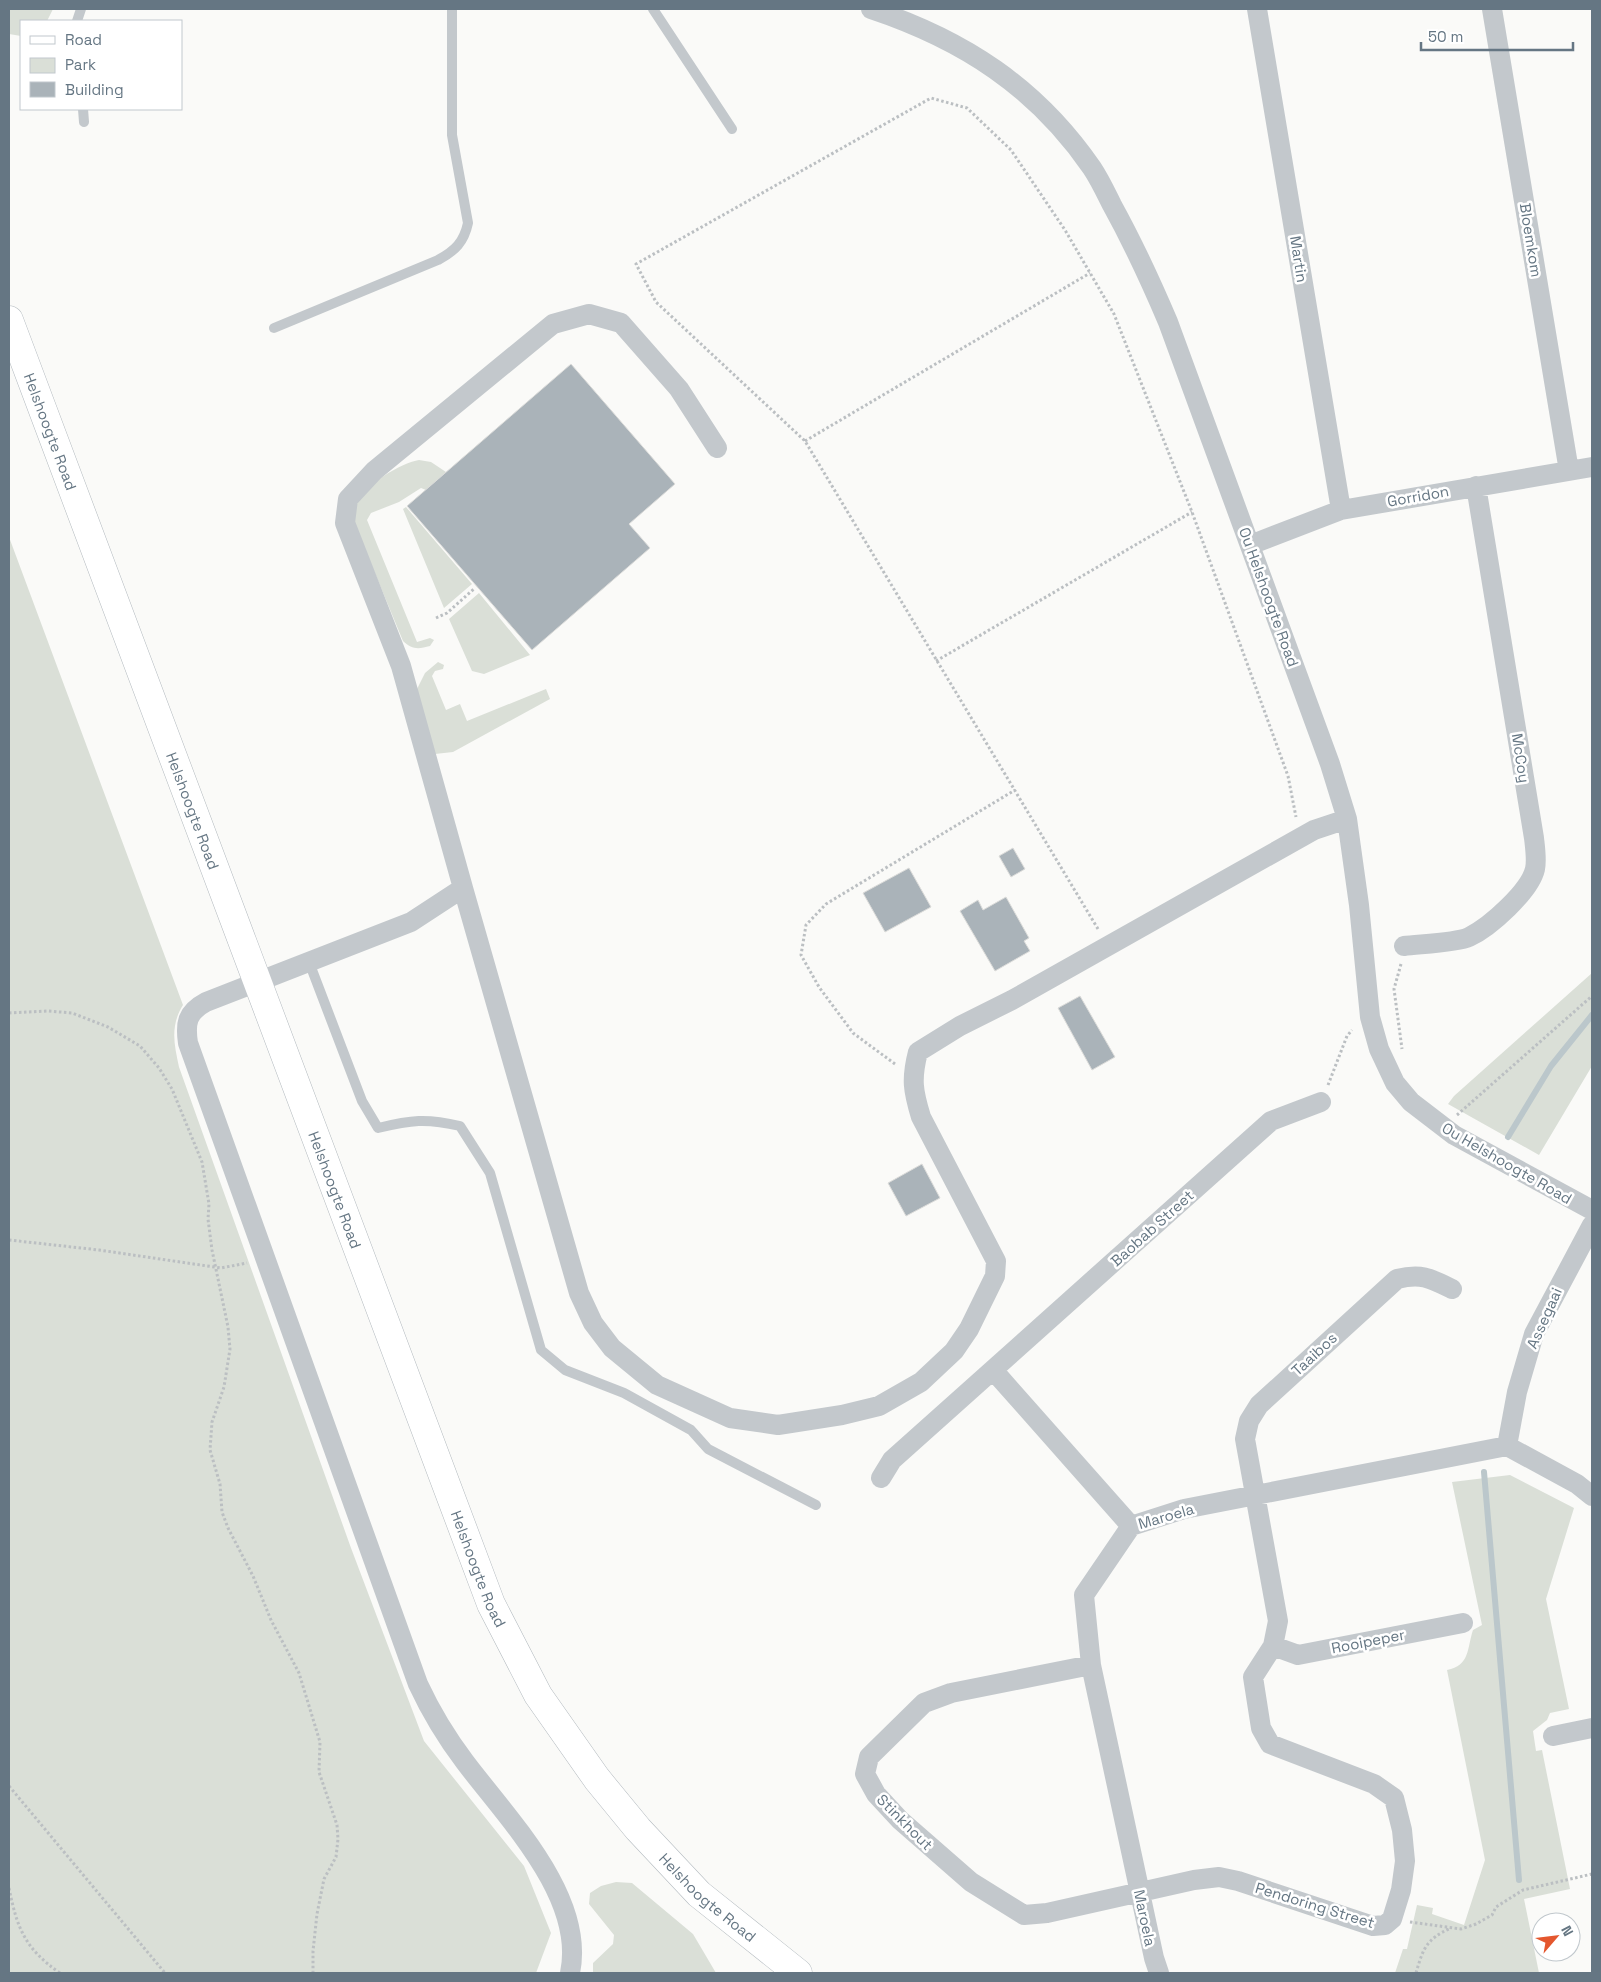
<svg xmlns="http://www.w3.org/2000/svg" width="1601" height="1982" viewBox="0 0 1601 1982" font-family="'Space Grotesk',sans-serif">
<rect width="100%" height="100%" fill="#fafaf8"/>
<path fill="#dadfd7" d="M 9,9 L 53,9 L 47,21 L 21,21 L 21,36 L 9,34 Z
M 419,460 L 431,462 L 446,472 L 426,490 L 421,488 L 399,502 L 371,513 L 367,520 L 417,642 L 430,638 L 434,640 L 430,646 C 419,649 412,650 403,641 L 355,525 C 354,518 353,510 356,502 C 361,487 403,462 419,460 Z
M 406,507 L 472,584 L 444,608 L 403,509 Z
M 9,537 L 183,1005 C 170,1026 174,1044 179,1067 L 351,1548 L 424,1741 L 524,1866 L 551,1933 L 536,1973 L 9,1973 Z
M 479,593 L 530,655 L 484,674 L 472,671 L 449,619 Z
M 438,662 L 444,665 L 443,669 L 435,671 L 432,676 L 446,710 L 460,704 L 467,721 L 546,689 L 550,699 L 453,752 L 435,754 L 417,689 L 425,673 Z
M 1592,973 L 1592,1066 L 1539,1155 L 1448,1104 L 1454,1096 Z
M 1510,1475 L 1574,1508 L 1546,1599 L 1569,1709 L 1550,1713 L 1547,1720 L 1533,1731 L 1536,1751 L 1542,1750 L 1570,1889 L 1524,1899 L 1539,1973 L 1395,1973 L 1403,1949 L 1407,1949 L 1417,1905 L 1433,1908 L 1432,1914 L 1464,1925 L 1485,1860 L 1447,1670 C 1470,1666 1467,1648 1473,1630 L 1482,1625 L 1452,1482 Z
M 616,1882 L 632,1883 L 693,1934 L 716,1973 L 593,1973 L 593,1963 L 613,1944 L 614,1935 L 589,1904 L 590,1893 L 601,1886 Z"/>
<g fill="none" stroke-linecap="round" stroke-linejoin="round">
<path stroke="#bbc7cb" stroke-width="6" d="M 1508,1137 L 1551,1066 L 1592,1015
M 1484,1472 L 1519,1880"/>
</g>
<path fill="#aab3b9" stroke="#dcdcda" d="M 571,364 L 675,484 L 629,524 L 650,548 L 532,650 L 407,506 Z
M 1013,848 L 1025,869 L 1011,877 L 999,856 Z
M 909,868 L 931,907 L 885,932 L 863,893 Z
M 1006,897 L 1029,938 L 1024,941 L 1030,951 L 995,971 L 960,911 L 978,900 L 983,910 Z
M 1080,996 L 1115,1057 L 1092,1070 L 1058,1008 Z
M 922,1164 L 940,1198 L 906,1216 L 888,1183 Z"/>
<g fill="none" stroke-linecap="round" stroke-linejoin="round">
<g stroke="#b3babf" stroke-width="29">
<g id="secondary">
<path id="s1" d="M 9,320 L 491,1604 L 538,1695 L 597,1779 L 638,1829 L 699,1894 L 798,1973"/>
</g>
</g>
<path stroke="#bbbfc2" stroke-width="3" stroke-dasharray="2.5 2.5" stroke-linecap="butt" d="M 805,441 L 1090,273
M 436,618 L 447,613 L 475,588
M 936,661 L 1192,512
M 1098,929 L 805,441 L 656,302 L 636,264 L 931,98 L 967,108 L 1011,150 L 1065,230 L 1114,314 L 1192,512 L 1288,776 L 1296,817
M 1401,964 L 1394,989 L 1402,1049
M 9,1013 L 48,1011 L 72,1013 L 108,1027 L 140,1046 L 159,1068 L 172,1089 L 202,1162 L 209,1204 L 208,1219 L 212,1250 L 228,1327 L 230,1349 L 224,1387 L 212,1422 L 210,1450 L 220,1484 L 222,1512 L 228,1528 L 253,1576 L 271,1620 L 299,1673 L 320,1742 L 319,1772 L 337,1825 L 338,1839 L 336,1857 L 324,1879 L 317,1914 L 313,1951 L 313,1973
M 895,1064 L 853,1033 L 819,987 L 801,955 L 806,925 L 826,904 L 1015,790
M 1328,1085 L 1347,1036 L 1352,1030
M 1457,1115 L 1592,996
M 9,1240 L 99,1250 L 221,1268 L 247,1263
M 9,1786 L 165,1973
M 9,1888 C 17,1928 25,1949 60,1973
M 1410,1922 L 1461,1929 L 1476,1924 L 1492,1915 L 1496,1907 L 1523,1890 L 1592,1874
M 1416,1973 C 1423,1949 1426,1939 1451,1928"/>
<path stroke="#c3c8cc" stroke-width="10" d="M 653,9 L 732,129
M 77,21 L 81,9
M 83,109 L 84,122
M 274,328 L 438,260 C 455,251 464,242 468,223 L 452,135 L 452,9
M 309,962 L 362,1101 L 378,1128 C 411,1120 426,1118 460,1126 L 490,1173 L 541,1350 L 565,1370 L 624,1393 L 691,1430 L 708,1449 L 816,1505"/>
<path stroke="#c3c8cc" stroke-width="20" d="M 871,9 C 964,40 1036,87 1092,168 C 1100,180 1106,193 1112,205 C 1133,243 1151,282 1168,322 L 1330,764 L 1347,819 L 1359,905 L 1370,1017 L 1379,1049 L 1395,1083 L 1411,1102 L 1454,1135 L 1592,1210
M 1257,9 L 1341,510
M 1492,9 L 1569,471
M 1250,545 L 1341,510 L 1592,467
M 463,888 L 579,1293 L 593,1323 L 612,1348 L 657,1385 L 730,1418 L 778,1425 L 842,1415 L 879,1406 L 921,1382 L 954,1351 L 969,1329 L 995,1276 L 996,1261 L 921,1117 C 913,1091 911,1079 918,1052 L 960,1026 L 1012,1000 L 1314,830 L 1347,819
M 1404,946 C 1419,944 1456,943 1469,937 C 1490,927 1530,891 1535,869 C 1537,860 1535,847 1534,838 L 1476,486
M 993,1370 L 1131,1526
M 1507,1446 L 1517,1392 L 1534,1334 L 1592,1225
M 881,1478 L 892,1460 L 1271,1121 L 1321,1102
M 1273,1646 L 1298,1655 L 1463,1623
M 1091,1665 L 951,1693 L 924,1703 L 869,1757 L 865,1774 L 876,1794 L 900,1820 L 971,1882 L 1024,1915 L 1047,1913 L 1194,1880 L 1219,1877 L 1238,1881 L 1373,1926 L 1385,1925 L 1392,1919 L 1401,1890 L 1405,1861 L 1402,1830 L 1394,1798 L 1374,1784 L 1270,1744 L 1261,1728 L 1253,1677 L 1273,1646 L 1278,1621 L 1245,1439 L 1249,1421 L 1259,1405 L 1397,1279 C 1421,1273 1430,1278 1452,1289
M 1553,1736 L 1592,1728
M 570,1973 C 586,1897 507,1818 465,1762 C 446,1737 431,1712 418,1684 L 188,1043 C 185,1023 187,1012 206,1002 L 411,922 L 463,888 L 401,666 L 345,523 L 348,499 L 374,471 L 553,324 L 589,314 L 621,323 L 679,389 L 717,448
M 1159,1973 L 1154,1958 L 1091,1665 L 1084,1595 L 1131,1526 L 1184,1509 L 1507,1446 L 1577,1484 L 1592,1496"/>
<use href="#secondary" stroke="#fff" stroke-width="28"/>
</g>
<g text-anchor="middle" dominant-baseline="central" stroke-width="5" stroke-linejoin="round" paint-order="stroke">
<g font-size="15" fill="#657683" stroke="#fff">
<text transform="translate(1531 240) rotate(81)">Bloemkom</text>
<text transform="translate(1299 259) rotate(81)">Martin</text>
<text stroke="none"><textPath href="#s1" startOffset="119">Helshoogte Road</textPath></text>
<text transform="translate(1418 496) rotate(-10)">Gorridon</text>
<text transform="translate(1269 597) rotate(70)">Ou Helshoogte Road</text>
<text transform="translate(1521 758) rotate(81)">McCoy</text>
<text stroke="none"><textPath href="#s1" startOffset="524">Helshoogte Road</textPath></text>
<text transform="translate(1507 1163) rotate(30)">Ou Helshoogte Road</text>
<text stroke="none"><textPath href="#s1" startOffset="929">Helshoogte Road</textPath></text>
<text transform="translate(1152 1228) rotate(-42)">Baobab Street</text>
<text transform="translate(1544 1318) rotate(-66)">Assegaai</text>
<text transform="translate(1314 1354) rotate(-43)">Taaibos</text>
<text transform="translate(1166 1516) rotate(-16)">Maroela</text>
<text stroke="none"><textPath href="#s1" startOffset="1334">Helshoogte Road</textPath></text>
<text transform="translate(1368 1641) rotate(-11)">Rooipeper</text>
<text transform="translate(905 1822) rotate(45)">Stinkhout</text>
<text stroke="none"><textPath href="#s1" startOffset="1739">Helshoogte Road</textPath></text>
<text transform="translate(1315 1905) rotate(17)">Pendoring Street</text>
<text transform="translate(1145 1918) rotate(78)">Maroela</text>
</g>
</g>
<rect width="1601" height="1982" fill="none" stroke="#657683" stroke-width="20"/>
<rect x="20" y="20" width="162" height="90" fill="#ffffff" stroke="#c1c8cd"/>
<rect x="30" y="36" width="25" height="8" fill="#ffffff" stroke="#c1c8cd"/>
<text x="65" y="45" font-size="15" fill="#657683">Road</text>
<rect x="30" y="58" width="25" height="15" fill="#dadfd7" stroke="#c1c8cd"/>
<text x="65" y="70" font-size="15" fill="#657683">Park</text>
<rect x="30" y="82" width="25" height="15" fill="#aab3b9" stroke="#c1c8cd"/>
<text x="65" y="95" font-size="15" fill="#657683">Building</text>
<g transform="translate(1556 1937) rotate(62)"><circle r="24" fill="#ffffff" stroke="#c1c8cd"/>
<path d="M0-4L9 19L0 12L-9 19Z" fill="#e4572e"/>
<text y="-8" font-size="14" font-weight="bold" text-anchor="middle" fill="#657683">N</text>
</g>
<path d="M1421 42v8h152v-8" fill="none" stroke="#657683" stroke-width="2.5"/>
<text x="1428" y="42" font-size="15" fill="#657683" stroke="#ffffff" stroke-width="4" paint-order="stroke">50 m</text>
</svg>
